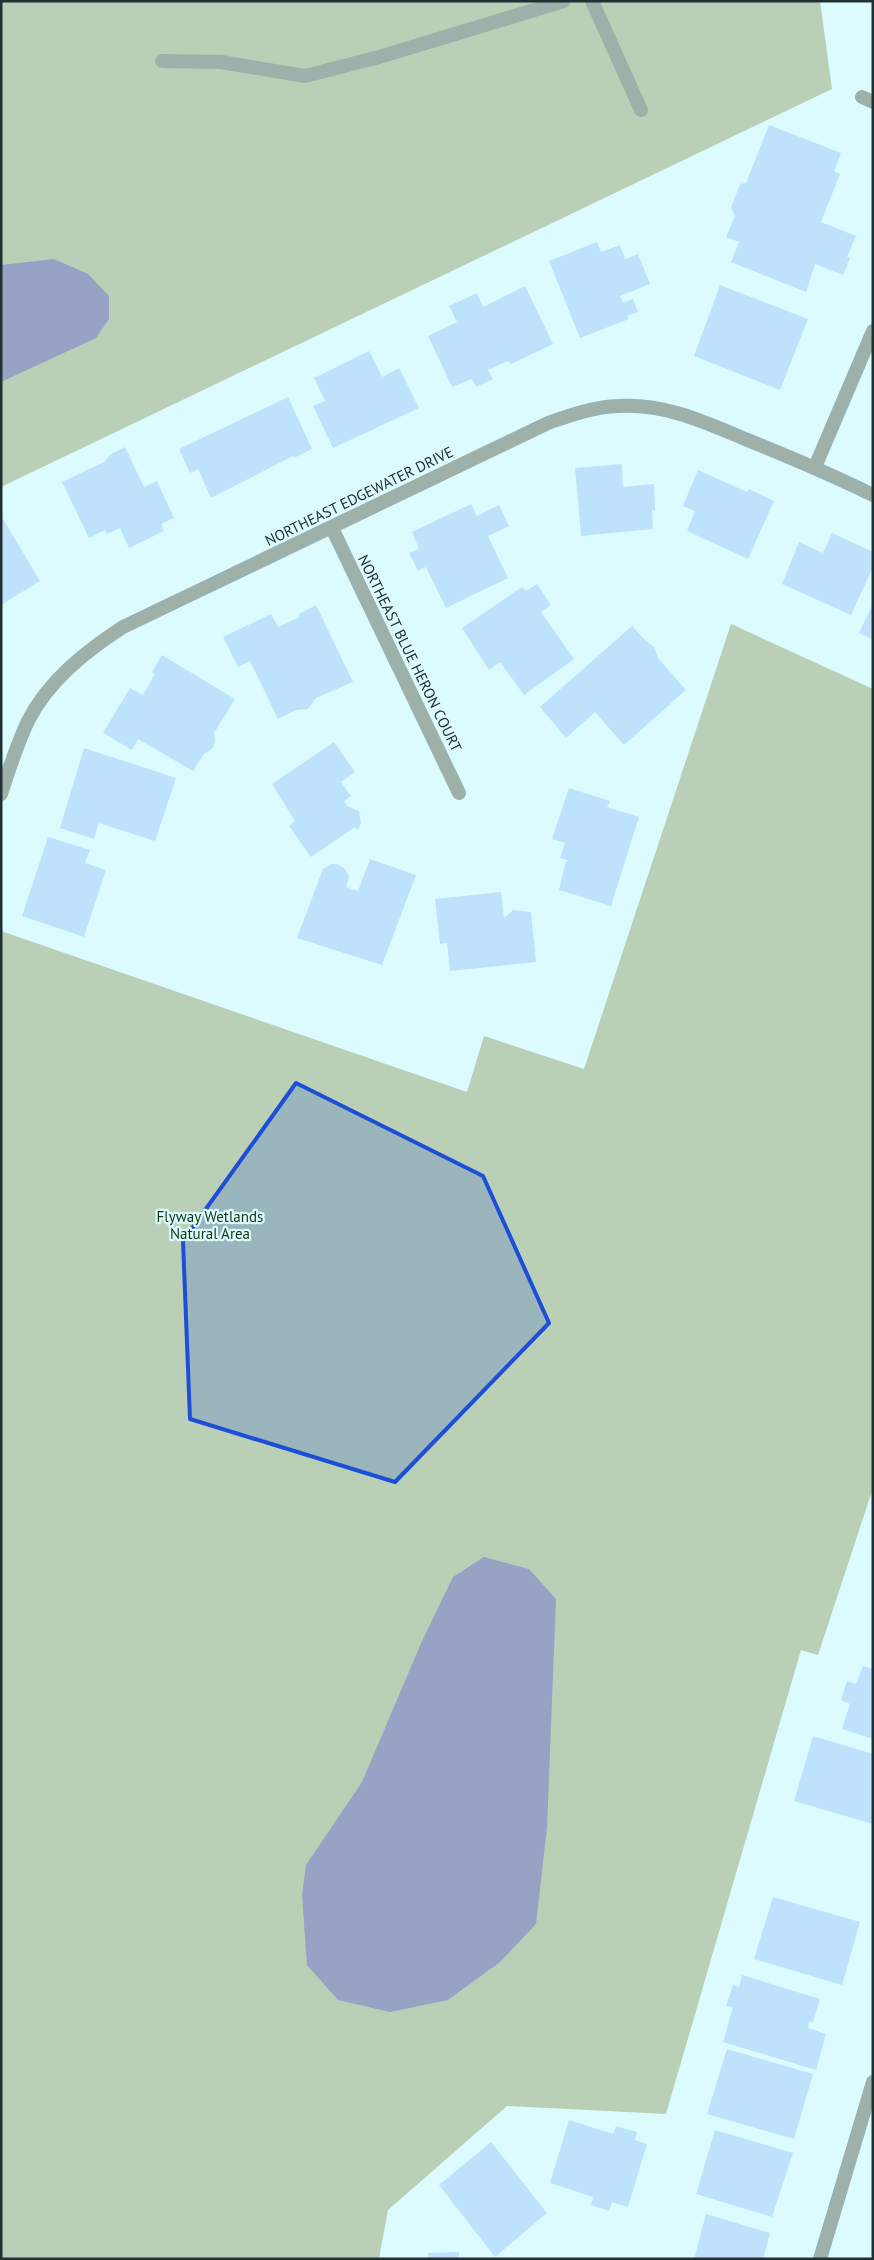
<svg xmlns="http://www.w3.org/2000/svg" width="874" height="2260" viewBox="0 0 874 2260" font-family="'PT Sans',sans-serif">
<rect width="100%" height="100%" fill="#dcfbff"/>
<path fill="#b9cfb6" d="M 1,1 L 820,1 L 832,89 L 1,487 Z
M 731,624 L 873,689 L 873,1488 L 818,1655 L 801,1650 L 666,2114 L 507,2106 L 388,2210 L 379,2259 L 1,2259 L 1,931 L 467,1092 L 484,1036 L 584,1069 Z"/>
<path fill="#97a2c4" d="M 54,259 L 88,274 L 109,296 L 109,319 L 96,338 L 1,382 L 1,265 Z
M 484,1557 L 529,1569 L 556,1599 L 547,1827 L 536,1924 L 500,1962 L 448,2000 L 390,2012 L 338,2000 L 307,1965 L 302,1895 L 306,1865 L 362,1782 L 422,1641 L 453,1577 Z"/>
<path fill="#bee2fb" d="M 769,125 L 841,153 L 834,171 L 840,174 L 821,222 L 856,236 L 847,257 L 850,258 L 843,275 L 815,264 L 806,292 L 731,262 L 739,242 L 726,237 L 735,216 L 731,208 L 740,184 L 746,183 Z
M 597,242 L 601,252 L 620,245 L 625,259 L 638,254 L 650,284 L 620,296 L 623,303 L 633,299 L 638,312 L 627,316 L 629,319 L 580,338 L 549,261 Z
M 720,285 L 808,319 L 780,390 L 694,356 Z
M 525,286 L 553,344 L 511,364 L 508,361 L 488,370 L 493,379 L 476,387 L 472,379 L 452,387 L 428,336 L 457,322 L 449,306 L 477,293 L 483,307 Z
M 369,351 L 382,377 L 399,368 L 419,408 L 333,448 L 313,406 L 325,401 L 314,378 Z
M 288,397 L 312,449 L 294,458 L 293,456 L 211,498 L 198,469 L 190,473 L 179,449 Z
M 125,447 L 144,487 L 157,481 L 174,518 L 161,524 L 164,531 L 129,548 L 120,528 L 107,534 L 105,530 L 89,538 L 62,482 L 104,462 L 111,454 Z
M 622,464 L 623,487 L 654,484 L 655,510 L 652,511 L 653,529 L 581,536 L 575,468 Z
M 698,470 L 747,492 L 749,489 L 774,501 L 748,559 L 687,531 L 695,511 L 683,506 Z
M 471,504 L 477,516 L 499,505 L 509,526 L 488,536 L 508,578 L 446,608 L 426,567 L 418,571 L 409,553 L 419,549 L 412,532 Z
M 3,519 L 40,581 L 1,605 L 1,520 Z
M 832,533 L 873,552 L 873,567 L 851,615 L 782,584 L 799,542 L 823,553 Z
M 537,584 L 551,605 L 541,612 L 574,659 L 524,695 L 500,662 L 489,670 L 462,628 L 522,587 L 526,591 Z
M 873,603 L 873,640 L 859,633 Z
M 316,605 L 353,682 L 316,698 L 308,709 L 296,710 L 278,719 L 250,661 L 238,667 L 223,637 L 271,614 L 278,627 L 300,617 L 299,614 Z
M 632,626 L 646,641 L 654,647 L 658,658 L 686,690 L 624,745 L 595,712 L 566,738 L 540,707 Z
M 162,655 L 235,699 L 214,733 L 215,741 L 213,748 L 204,754 L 193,771 L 138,739 L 132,750 L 103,733 L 130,688 L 143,695 L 155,674 L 152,672 Z
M 334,742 L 355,772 L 341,782 L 351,796 L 344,801 L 347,806 L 359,811 L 361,823 L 359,828 L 357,830 L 355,827 L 311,857 L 289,826 L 295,821 L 272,784 Z
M 84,748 L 176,778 L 155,841 L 99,823 L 94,839 L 60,828 Z
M 569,788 L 610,801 L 607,807 L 639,817 L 611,906 L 559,890 L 566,861 L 569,861 L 560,858 L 565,843 L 552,839 Z
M 48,837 L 90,850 L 85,863 L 106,870 L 84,937 L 22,916 Z
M 370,859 L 416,875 L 382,965 L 297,938 L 323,869 L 332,864 L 337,864 L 344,868 L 349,876 L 346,887 L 358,891 Z
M 501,892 L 504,918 L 513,910 L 531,912 L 536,962 L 450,971 L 447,943 L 440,944 L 435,899 Z
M 863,1666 L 873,1669 L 873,1739 L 842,1729 L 850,1704 L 841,1700 L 847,1681 L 856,1684 Z
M 813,1736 L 873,1754 L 873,1824 L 794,1801 Z
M 773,1897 L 860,1922 L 842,1985 L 754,1959 Z
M 742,1975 L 820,1999 L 813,2022 L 809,2022 L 808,2028 L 826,2034 L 816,2070 L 723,2042 L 733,2007 L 726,2006 L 733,1985 L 739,1987 Z
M 727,2049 L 813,2074 L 794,2139 L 707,2114 Z
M 569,2120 L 613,2134 L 616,2126 L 637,2132 L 635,2140 L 647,2144 L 628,2207 L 612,2202 L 609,2211 L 591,2205 L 593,2197 L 550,2183 Z
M 715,2130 L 793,2153 L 772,2217 L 696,2194 Z
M 491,2142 L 547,2213 L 495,2257 L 439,2185 Z
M 706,2214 L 770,2233 L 763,2259 L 694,2259 Z
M 459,2252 L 459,2259 L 428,2259 L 428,2253 Z"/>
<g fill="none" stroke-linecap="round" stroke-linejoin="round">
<path stroke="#9db1aa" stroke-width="14" d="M 592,1 L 641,110
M 162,61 L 221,62 L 305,76 L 379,57 L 564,1"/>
<path stroke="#9db1aa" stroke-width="14" d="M 862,97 L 873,102
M 815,467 L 873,331
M 332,528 L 459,793
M 1,794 C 9,769 17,744 28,721 C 48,681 86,651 123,627 L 548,423 C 571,415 593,407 618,406 C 666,403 707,423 750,441 C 792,458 832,475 873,495
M 820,2259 L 873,2082"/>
</g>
<path fill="#1d4ed8" fill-opacity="0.2" stroke="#1d4ed8" stroke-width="4" stroke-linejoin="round" d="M 296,1083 L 483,1176 L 549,1323 L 395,1482 L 190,1419 L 183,1241 Z"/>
<g text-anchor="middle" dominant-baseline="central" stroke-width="4.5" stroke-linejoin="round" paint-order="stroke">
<g font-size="15" fill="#213032" stroke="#dcfbff">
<text transform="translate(359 496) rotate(-26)">NORTHEAST EDGEWATER DRIVE</text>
<text transform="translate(410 653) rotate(64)">NORTHEAST BLUE HERON COURT</text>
</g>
<g font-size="15" fill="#0f360d" stroke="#dcfbff">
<text x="210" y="1216">Flyway Wetlands<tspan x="210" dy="17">Natural Area</tspan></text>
</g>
</g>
<rect width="874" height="2260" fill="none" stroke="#213032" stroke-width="5"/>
</svg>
